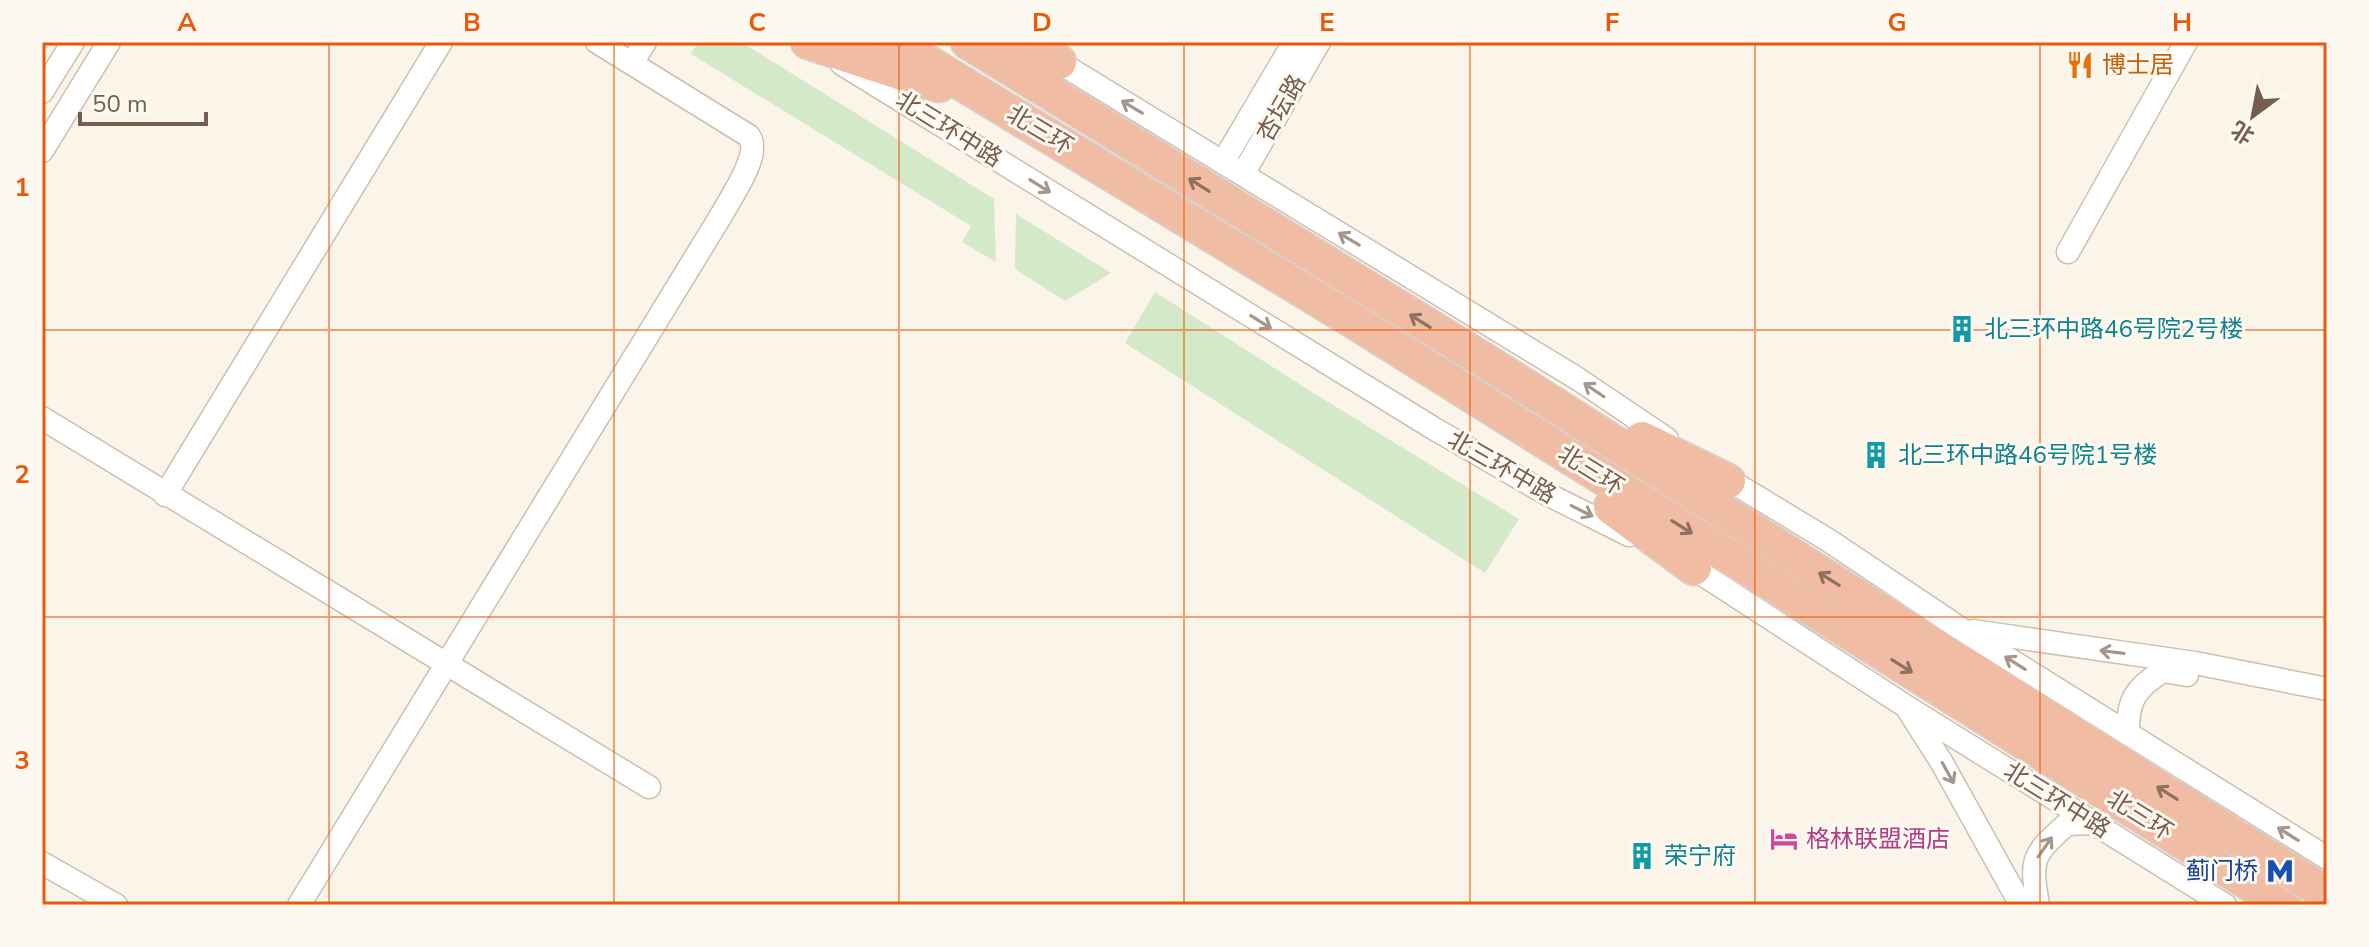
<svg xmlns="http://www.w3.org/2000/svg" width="2369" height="947" viewBox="0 0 2369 947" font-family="'Nunito Sans','Noto Sans SC',sans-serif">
<rect width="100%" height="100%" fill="#fbf5e9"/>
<path fill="#d4e9c8" d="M 698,42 L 741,42 L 994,199 L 996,262 L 962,242 L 971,226 L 691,54 Z
M 1016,214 L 1111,273 L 1065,301 L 1015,269 Z
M 1155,292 L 1315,394 L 1519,519 L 1485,573 L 1125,343 Z"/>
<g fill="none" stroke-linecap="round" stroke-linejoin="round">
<g stroke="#cdbeb0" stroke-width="25">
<path id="minor" d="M 1047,55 L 1578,379 L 1667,439
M 632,63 L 645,42
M 842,64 L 1433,428 L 1547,494 L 1629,535
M 42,92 L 73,42
M 42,151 L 109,42
M 1223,162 L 1294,42
M 1243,174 L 1319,42
M 2068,252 L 2186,42
M 42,418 L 649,787
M 1719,474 L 1828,540 L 1961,629 L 2327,858
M 165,495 L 441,42
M 1685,563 L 1907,707 L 2225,905
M 1973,631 L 2195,663 L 2327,689
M 1909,711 L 1942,763 L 2021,905
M 2128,734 C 2127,701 2135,688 2163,671 L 2187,675
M 42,863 L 116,905
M 299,905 L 722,214 C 732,195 762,154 749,136 L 597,42
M 2038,905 C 2030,859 2032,855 2067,824 L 2095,823"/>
</g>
<g stroke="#d8d2cd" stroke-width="37">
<path id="highway" d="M 808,42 L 939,85
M 894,42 L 1355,322 L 2284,905
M 968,42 L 1487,362 L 2233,835
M 999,42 L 1059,62
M 1642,439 L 1728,481
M 1611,507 L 1694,568"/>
</g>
<use href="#minor" stroke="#fff" stroke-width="22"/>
<use href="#highway" stroke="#f1bca4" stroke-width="34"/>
<g stroke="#d8d2cd" stroke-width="37" stroke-linecap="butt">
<path id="highway-bridge" d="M 2233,835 L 2327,894"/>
</g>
<use href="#highway-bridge" stroke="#f1bca4" stroke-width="34"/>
</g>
<defs><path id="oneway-shaft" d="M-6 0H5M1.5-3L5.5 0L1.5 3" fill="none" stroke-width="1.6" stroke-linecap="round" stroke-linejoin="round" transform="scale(2)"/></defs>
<g stroke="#a5968c">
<use href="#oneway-shaft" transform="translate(1132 107) rotate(-149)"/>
<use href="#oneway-shaft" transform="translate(1040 186) rotate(32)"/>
<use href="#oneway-shaft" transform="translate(1349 239) rotate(-149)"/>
<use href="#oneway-shaft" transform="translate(1261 322) rotate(32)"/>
<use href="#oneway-shaft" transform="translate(1594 390) rotate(-146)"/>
<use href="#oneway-shaft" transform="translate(1582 511) rotate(27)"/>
<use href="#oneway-shaft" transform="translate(2112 652) rotate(-173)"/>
<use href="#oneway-shaft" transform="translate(2015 663) rotate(-148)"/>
<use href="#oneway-shaft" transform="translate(1948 773) rotate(61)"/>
<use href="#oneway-shaft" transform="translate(2288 834) rotate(-148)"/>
<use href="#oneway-shaft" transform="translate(2045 847) rotate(-55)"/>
</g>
<g stroke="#8e715f">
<use href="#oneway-shaft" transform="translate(1199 185) rotate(-148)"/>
<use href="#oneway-shaft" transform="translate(1420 321) rotate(-148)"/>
<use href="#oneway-shaft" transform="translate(1682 527) rotate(32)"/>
<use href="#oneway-shaft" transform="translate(1829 579) rotate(-148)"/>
<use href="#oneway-shaft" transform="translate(1902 666) rotate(32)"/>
<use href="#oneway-shaft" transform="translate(2167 793) rotate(-148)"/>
</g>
<path fill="none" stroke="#e8590c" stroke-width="2" stroke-opacity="0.55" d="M 329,42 L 329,905M 614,42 L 614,905M 899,42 L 899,905M 1184,42 L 1184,905M 1470,42 L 1470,905M 1755,42 L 1755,905M 2040,42 L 2040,905M 42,330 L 2327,330M 42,617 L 2327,617"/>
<defs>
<g id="restaurant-bare" transform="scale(2.16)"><path d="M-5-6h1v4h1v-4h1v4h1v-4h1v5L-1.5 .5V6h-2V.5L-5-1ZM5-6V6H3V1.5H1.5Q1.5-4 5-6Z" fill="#e8710a" stroke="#fef9f0" stroke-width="2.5" paint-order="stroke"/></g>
<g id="building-bare" transform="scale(2.16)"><path d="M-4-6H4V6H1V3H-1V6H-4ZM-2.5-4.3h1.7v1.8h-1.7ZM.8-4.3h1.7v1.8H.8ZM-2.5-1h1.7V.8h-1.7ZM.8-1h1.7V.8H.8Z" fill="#0f9aa8" stroke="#fef9f0" stroke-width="2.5" paint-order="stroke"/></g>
<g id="hotel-bare" transform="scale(2.16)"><path d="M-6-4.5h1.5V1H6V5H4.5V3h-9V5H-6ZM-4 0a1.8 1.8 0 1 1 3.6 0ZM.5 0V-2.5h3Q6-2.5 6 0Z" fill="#d1479c" stroke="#fef9f0" stroke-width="2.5" paint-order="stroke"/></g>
<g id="metro-bare" transform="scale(2.16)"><path d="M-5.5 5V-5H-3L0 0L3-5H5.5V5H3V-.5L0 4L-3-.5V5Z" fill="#1a4fb4" stroke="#fef9f0" stroke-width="2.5" paint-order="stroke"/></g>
</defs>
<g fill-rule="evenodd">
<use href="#restaurant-bare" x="2080" y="65"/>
<use href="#building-bare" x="1962" y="329"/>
<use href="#building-bare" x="1876" y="455"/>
<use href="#hotel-bare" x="1784" y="839"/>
<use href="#building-bare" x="1642" y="856"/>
<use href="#metro-bare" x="2280" y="871"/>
</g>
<g text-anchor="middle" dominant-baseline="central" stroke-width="6" stroke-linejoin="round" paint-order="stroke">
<g font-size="24" fill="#c56008" stroke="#fef9f0" text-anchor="start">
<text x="2102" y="65">博士居</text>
</g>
<g font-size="24" fill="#755e4e" stroke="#fef9f0">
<text transform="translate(1281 108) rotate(-60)">杏坛路</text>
<text transform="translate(949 129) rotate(32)">北三环中路</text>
<text transform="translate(1040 130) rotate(31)">北三环</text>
<text transform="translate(1502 467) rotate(30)">北三环中路</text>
<text transform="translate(1591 470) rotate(32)">北三环</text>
<text transform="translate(2057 800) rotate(32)">北三环中路</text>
<text transform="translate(2140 815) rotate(32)">北三环</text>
</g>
<g font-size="24" fill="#0d838f" stroke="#fef9f0" text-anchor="start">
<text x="1984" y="329">北三环中路46号院2号楼</text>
<text x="1898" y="455">北三环中路46号院1号楼</text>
<text x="1664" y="856">荣宁府</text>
</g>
<g font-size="24" fill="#b23c85" stroke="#fef9f0" text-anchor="start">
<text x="1806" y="839">格林联盟酒店</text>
</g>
<g font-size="24" fill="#164399" stroke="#fef9f0" text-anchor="end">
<text x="2258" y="871">蓟门桥</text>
</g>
</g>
<rect width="2369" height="947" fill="none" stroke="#fef9f0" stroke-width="88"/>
<g transform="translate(2253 116) rotate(212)" stroke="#fef9f0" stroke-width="6" paint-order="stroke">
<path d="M0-6L14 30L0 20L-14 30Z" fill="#755e4e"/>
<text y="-12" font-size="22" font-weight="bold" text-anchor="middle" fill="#755e4e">北</text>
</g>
<path d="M80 112v12h126v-12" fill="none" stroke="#755e4e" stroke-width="4"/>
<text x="92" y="112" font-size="24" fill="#755e4e" stroke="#fef9f0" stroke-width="6" paint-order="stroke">50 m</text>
<rect x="44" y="44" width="2281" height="859" fill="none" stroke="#e8590c" stroke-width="3"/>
<g font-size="26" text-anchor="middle" font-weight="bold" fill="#e8590c">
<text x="187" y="31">A</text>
<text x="472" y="31">B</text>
<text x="757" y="31">C</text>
<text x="1042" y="31">D</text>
<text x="1327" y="31">E</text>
<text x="1612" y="31">F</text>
<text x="1897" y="31">G</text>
<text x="2182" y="31">H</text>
<text x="22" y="196">1</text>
<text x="22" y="483">2</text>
<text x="22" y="769">3</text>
</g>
</svg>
